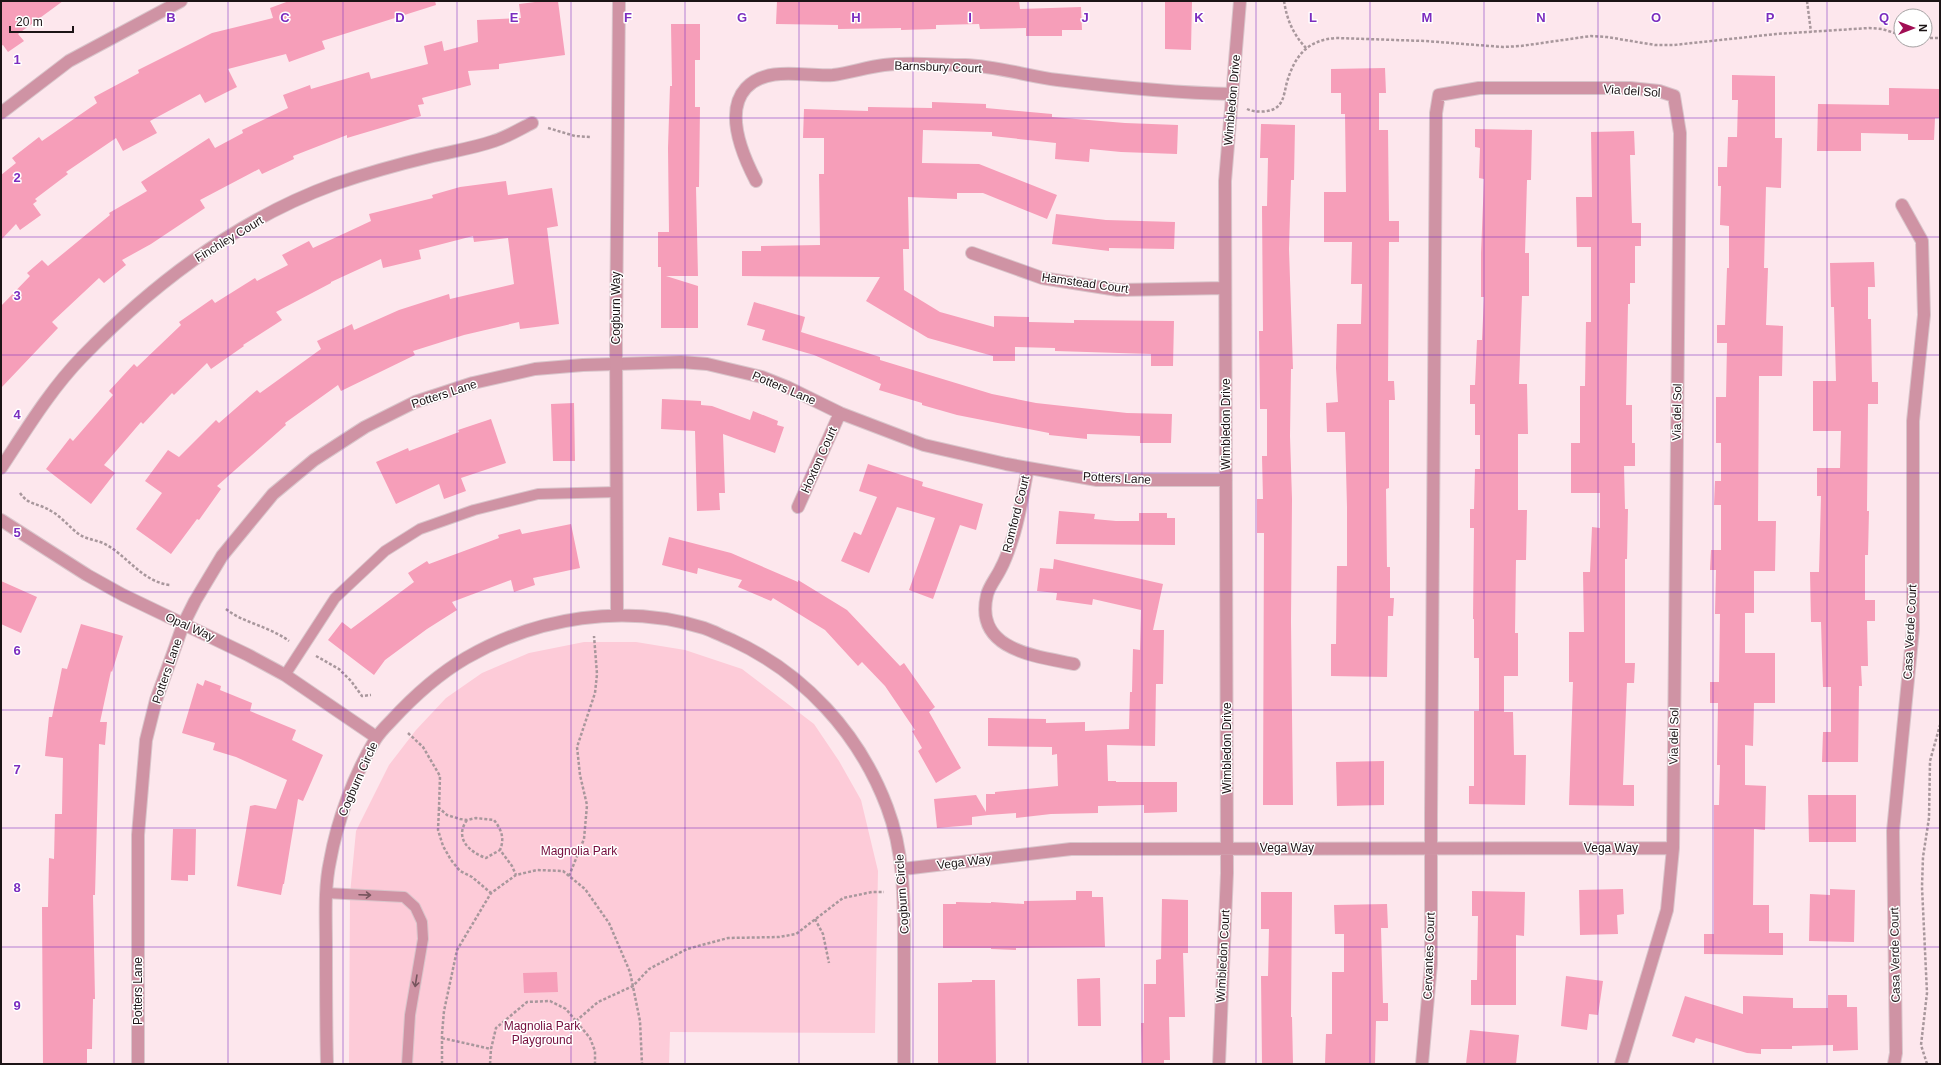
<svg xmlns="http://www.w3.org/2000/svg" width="1941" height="1065" viewBox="0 0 1941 1065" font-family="Arial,sans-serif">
<rect width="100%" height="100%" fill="#fde7ed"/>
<path fill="#fdcbd8" d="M 584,642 L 636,642 L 685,650 L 742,669 L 814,724 L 839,761 L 861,800 L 878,871 L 875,1033 L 670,1032 L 669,1064 L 349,1064 L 350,894 L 356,831 L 389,765 L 416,730 L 446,698 L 482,673 L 529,653 Z"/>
<path fill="#f69eb9" d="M 1,1 L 63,1 L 18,34 L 24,41 L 8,52 L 3,45 L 1,46 Z
M 289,1 L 435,1 L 436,5 L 322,41 L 325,49 L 289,62 L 286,54 L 228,69 L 237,87 L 205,103 L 200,94 L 150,121 L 157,133 L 123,151 L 116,138 L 66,172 L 68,174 L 35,199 L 37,201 L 33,204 L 41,215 L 20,230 L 16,224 L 1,240 L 1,175 L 16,163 L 12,158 L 39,137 L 42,141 L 97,103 L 94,97 L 139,73 L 138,70 L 212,33 L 273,18 L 270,8 Z
M 543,1 L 558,1 L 565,55 L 499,64 L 499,69 L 468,71 L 471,85 L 422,98 L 424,104 L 418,105 L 421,116 L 347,138 L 347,135 L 293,156 L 294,159 L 262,174 L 259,169 L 200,200 L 205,208 L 151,244 L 122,260 L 126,265 L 104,283 L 99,278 L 52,322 L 58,328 L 1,388 L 1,306 L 30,276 L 27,273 L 42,260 L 48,266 L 110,215 L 109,213 L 147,191 L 141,182 L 209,138 L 215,148 L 243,133 L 242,130 L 288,108 L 283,95 L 310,85 L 311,89 L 369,72 L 371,79 L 428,64 L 424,46 L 442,41 L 444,51 L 478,42 L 477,20 L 521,18 L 519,4 Z
M 777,1 L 1019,1 L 1020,9 L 1081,7 L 1082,30 L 1062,30 L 1062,36 L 1026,36 L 1026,28 L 980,29 L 979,24 L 936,25 L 936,29 L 901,30 L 901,28 L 838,29 L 838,25 L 776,24 Z
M 1165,1 L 1192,1 L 1191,50 L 1165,49 Z
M 671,24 L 700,24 L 700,60 L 695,60 L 695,107 L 700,107 L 699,187 L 696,187 L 698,276 L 666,276 L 698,286 L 698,328 L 661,328 L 661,267 L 658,267 L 658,232 L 669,232 L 668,148 L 670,86 L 672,86 Z
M 1385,68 L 1386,93 L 1379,93 L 1379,130 L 1388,130 L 1389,221 L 1399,221 L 1399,242 L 1389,242 L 1388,381 L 1394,381 L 1395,400 L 1389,400 L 1389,488 L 1386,489 L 1387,567 L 1390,567 L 1390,598 L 1394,598 L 1393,616 L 1388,616 L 1387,677 L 1331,676 L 1331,644 L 1336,644 L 1337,566 L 1347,566 L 1347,507 L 1345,432 L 1327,432 L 1326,403 L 1338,402 L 1336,368 L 1337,324 L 1361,324 L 1362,284 L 1351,284 L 1352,242 L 1324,242 L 1324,192 L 1346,192 L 1345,114 L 1341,114 L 1341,93 L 1331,93 L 1331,69 Z
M 1732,75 L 1775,76 L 1775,138 L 1782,138 L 1781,188 L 1766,187 L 1764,268 L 1768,268 L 1766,325 L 1783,326 L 1782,376 L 1759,376 L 1758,521 L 1776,521 L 1775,571 L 1754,571 L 1754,613 L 1745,613 L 1745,653 L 1775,653 L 1775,703 L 1754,703 L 1753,746 L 1745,745 L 1745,785 L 1766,786 L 1765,830 L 1754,829 L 1753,905 L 1769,905 L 1769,933 L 1783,933 L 1783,955 L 1704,954 L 1704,934 L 1714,934 L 1714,805 L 1719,805 L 1720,765 L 1717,765 L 1718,703 L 1710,703 L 1710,682 L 1719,682 L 1720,614 L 1715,614 L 1716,570 L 1710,570 L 1711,550 L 1721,550 L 1721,505 L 1714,505 L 1715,481 L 1721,481 L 1721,443 L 1716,443 L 1716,397 L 1726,397 L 1727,343 L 1717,343 L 1717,325 L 1725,325 L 1727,268 L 1729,268 L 1729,226 L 1720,225 L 1721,186 L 1718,186 L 1718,167 L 1727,167 L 1728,137 L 1737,137 L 1738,100 L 1732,100 Z
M 1889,88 L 1940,89 L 1940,118 L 1935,118 L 1934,140 L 1908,140 L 1908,134 L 1861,133 L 1861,151 L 1817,151 L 1818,104 L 1889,105 Z
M 932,102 L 986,104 L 986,108 L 1052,114 L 1052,117 L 1125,123 L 1178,125 L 1177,154 L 1121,152 L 1090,149 L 1089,162 L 1055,159 L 1056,143 L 992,136 L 992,132 L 923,130 L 922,163 L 979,164 L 1057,195 L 1047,219 L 983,193 L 957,193 L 957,199 L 908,197 L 909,249 L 903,249 L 904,290 L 940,312 L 994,327 L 994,316 L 1029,317 L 1029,322 L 1074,323 L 1074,320 L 1174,321 L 1173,366 L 1151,366 L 1151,354 L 1055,351 L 1055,348 L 1015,347 L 1015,361 L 993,361 L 993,356 L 928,338 L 866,301 L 880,277 L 742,276 L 742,251 L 761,251 L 761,246 L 820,245 L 819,174 L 824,174 L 824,138 L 803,138 L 804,109 L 868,111 L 868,107 L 932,108 Z
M 1261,124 L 1295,125 L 1294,180 L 1291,180 L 1289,249 L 1293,369 L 1291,369 L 1290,436 L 1292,499 L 1291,622 L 1293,805 L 1263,805 L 1264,533 L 1257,533 L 1257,499 L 1263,499 L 1262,456 L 1267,456 L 1267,409 L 1260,409 L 1259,331 L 1263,331 L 1262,206 L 1267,206 L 1268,158 L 1260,158 Z
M 1475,129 L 1532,130 L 1531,180 L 1527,180 L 1525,253 L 1529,253 L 1529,296 L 1522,296 L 1519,384 L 1527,384 L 1528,434 L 1518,434 L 1518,510 L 1527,510 L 1526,560 L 1516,560 L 1515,633 L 1518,633 L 1518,676 L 1504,676 L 1504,712 L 1513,712 L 1514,755 L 1526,755 L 1525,805 L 1469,804 L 1469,786 L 1474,786 L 1474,711 L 1479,711 L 1479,658 L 1474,658 L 1474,619 L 1473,619 L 1474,528 L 1470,528 L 1470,509 L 1474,509 L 1475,469 L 1480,469 L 1480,435 L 1475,435 L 1475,404 L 1470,404 L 1470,385 L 1475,385 L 1477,340 L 1482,340 L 1484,297 L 1481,297 L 1481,253 L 1484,179 L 1479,178 L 1480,148 L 1475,147 Z
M 1634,131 L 1635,155 L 1630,155 L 1632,223 L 1641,223 L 1641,246 L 1635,246 L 1635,283 L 1630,283 L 1630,304 L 1628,304 L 1626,405 L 1632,405 L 1632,443 L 1635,443 L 1635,466 L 1624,466 L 1625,509 L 1628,509 L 1627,559 L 1625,559 L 1625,663 L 1635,663 L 1634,683 L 1627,683 L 1623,785 L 1634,785 L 1634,806 L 1569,805 L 1573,682 L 1569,682 L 1569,632 L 1584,632 L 1583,572 L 1590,572 L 1592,527 L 1600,528 L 1600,493 L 1571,493 L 1571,443 L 1580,443 L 1580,386 L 1585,386 L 1586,322 L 1591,322 L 1591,247 L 1577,247 L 1576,197 L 1592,197 L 1591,132 Z
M 506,181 L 508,195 L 552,188 L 558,226 L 547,228 L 559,324 L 520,329 L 519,322 L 464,335 L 413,351 L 415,355 L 341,391 L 338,385 L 285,423 L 286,425 L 217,486 L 221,489 L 199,520 L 197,519 L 171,554 L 136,529 L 162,493 L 145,481 L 168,450 L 179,457 L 216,420 L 219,423 L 257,390 L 260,393 L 321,349 L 317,341 L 352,324 L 354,330 L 399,310 L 449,294 L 450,299 L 514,284 L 508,238 L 474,242 L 473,236 L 419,250 L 421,259 L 383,268 L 381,259 L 331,282 L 331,283 L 276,312 L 282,320 L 243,345 L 244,346 L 211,369 L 207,363 L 174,395 L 172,393 L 143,424 L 141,422 L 104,465 L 115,473 L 91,504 L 46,469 L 70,438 L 73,441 L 113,395 L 109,391 L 134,364 L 137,367 L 181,325 L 179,322 L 212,299 L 215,303 L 255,278 L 257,281 L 288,265 L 282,255 L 309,241 L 313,248 L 371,221 L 369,214 L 433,198 L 432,195 L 460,187 Z
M 1056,214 L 1106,220 L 1175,222 L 1174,249 L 1109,248 L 1109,251 L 1052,244 Z
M 1874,262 L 1875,287 L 1868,287 L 1868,319 L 1871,319 L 1872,382 L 1878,382 L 1878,404 L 1868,404 L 1867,511 L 1869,511 L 1868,555 L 1865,555 L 1865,600 L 1875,600 L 1875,621 L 1867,621 L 1868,666 L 1861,666 L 1862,686 L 1859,686 L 1858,762 L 1822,762 L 1823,732 L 1831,732 L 1831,687 L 1823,687 L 1821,622 L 1811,622 L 1810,572 L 1819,572 L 1821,496 L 1817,496 L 1817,468 L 1840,468 L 1841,431 L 1813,431 L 1813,381 L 1836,381 L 1834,307 L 1831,307 L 1830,263 Z
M 754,302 L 805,317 L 801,332 L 880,357 L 880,360 L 992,394 L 1036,403 L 1127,413 L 1172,414 L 1171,443 L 1140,443 L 1140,436 L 1087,434 L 1087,439 L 1049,435 L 1049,433 L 957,415 L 922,405 L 922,403 L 879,390 L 881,384 L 814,355 L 762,340 L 765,330 L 747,325 Z
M 662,399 L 701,401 L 701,405 L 712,406 L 750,420 L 753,411 L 778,421 L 777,425 L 784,427 L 775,453 L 723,434 L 725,493 L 719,493 L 720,510 L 697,511 L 695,431 L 661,429 Z
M 574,403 L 575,461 L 553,461 L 551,404 Z
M 491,419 L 506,463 L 461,478 L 466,491 L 444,499 L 439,484 L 396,504 L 376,462 L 408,448 L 409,451 L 459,432 L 458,430 Z
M 868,464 L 923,482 L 922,486 L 983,504 L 976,530 L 960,525 L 933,599 L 909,590 L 935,518 L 897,507 L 869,573 L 841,561 L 854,532 L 861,535 L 877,497 L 859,491 Z
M 1059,511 L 1095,514 L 1094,519 L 1116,521 L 1139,521 L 1139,513 L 1167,513 L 1167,518 L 1175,518 L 1175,545 L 1056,544 Z
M 571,524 L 580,568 L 533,578 L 535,585 L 514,592 L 511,580 L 452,602 L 457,610 L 427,629 L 385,660 L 374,675 L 328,640 L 342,622 L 351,629 L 414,582 L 408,573 L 427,561 L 429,564 L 499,538 L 498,535 L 520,529 L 522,534 Z
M 669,537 L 731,553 L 798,582 L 798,580 L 847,610 L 900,666 L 904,663 L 935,707 L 929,712 L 961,768 L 936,783 L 918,751 L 922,748 L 912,731 L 915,730 L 885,686 L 862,662 L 858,666 L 825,630 L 773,598 L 771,601 L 738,587 L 742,580 L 698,568 L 697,574 L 662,565 Z
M 1054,559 L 1163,584 L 1153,630 L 1164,630 L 1163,684 L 1156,684 L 1155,746 L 1107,745 L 1108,781 L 1116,781 L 1116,782 L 1177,782 L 1177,812 L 1144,813 L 1144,805 L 1098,806 L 1098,813 L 1051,814 L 1016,818 L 1016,813 L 988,815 L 972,817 L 972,825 L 937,828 L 934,799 L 976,795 L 986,812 L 986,794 L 995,794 L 995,792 L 1058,786 L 1057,754 L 1052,755 L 1052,747 L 988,746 L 988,718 L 1046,719 L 1046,723 L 1085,722 L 1085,731 L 1129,729 L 1130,692 L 1132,692 L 1133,649 L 1140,650 L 1141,610 L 1093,599 L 1092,605 L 1056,600 L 1057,593 L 1037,591 L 1040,568 L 1053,569 Z
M 1,581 L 37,597 L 21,633 L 1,624 Z
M 81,624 L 123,636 L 112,672 L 111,671 L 100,722 L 107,722 L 105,745 L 99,744 L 95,895 L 93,895 L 95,999 L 93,999 L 92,1049 L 87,1049 L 87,1064 L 43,1064 L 42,907 L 48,907 L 49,858 L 54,859 L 55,814 L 62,814 L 63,758 L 45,756 L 49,717 L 52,717 L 62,668 L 67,669 Z
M 205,680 L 221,686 L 220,690 L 252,703 L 250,711 L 296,730 L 292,740 L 323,755 L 303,801 L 298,799 L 284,884 L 283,884 L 281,895 L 237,886 L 250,806 L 255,805 L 276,809 L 287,780 L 236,757 L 213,750 L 215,743 L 182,733 L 197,683 L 203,686 Z
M 1384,761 L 1384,805 L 1337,806 L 1336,762 Z
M 1808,795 L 1856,795 L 1856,842 L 1809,842 Z
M 173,829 L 196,829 L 195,875 L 188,875 L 188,881 L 171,880 Z
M 1623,889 L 1624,914 L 1617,915 L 1618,934 L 1580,935 L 1579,890 Z
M 1830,889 L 1855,890 L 1854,942 L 1809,941 L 1810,894 L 1830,895 Z
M 1076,891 L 1092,891 L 1092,897 L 1103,897 L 1105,947 L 1016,948 L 1016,950 L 991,949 L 991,948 L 943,948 L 943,904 L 956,904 L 956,902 L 991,903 L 991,902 L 1024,904 L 1024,901 L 1076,900 Z
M 1472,891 L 1525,892 L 1524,936 L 1516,935 L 1516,1005 L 1471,1005 L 1471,980 L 1477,980 L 1478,916 L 1472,916 Z
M 1261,892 L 1292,892 L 1291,1017 L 1292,1017 L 1293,1064 L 1262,1064 L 1261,976 L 1268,976 L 1269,929 L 1261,929 Z
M 1162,899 L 1188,900 L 1188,953 L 1183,953 L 1185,1017 L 1169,1017 L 1170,1060 L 1164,1060 L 1164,1064 L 1142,1064 L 1141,1023 L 1144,1023 L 1144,984 L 1156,984 L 1156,960 L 1161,959 Z
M 1387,904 L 1388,928 L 1381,928 L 1383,1003 L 1388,1003 L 1388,1021 L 1376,1021 L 1375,1064 L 1325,1064 L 1326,1034 L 1332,1034 L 1332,972 L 1344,972 L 1344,934 L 1335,934 L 1334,905 Z
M 557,972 L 558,992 L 524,993 L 523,973 Z
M 1566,976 L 1603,981 L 1598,1015 L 1589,1014 L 1587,1030 L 1561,1026 Z
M 1100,978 L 1101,1026 L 1078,1026 L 1077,979 Z
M 972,980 L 995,980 L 996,1064 L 938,1064 L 938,983 L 972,982 Z
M 1828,995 L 1847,995 L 1847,1007 L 1857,1007 L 1858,1050 L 1833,1051 L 1833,1045 L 1792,1046 L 1792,1049 L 1761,1049 L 1761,1054 L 1747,1053 L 1696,1038 L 1694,1043 L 1672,1036 L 1685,996 L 1743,1014 L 1743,996 L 1793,998 L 1793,1008 L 1828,1008 Z
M 1470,1030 L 1519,1035 L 1516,1064 L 1466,1064 Z"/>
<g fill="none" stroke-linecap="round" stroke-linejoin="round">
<g stroke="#d9c5cb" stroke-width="12">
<path id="service" d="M 285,675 L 335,598 L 385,551 L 420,529 L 474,510 L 538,494 L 616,492
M 326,893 L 404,897 L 415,907 L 422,922 L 423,939 L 410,1015 L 407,1064"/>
</g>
<g stroke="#d9c5cb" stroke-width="14">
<path id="minor" d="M 1,113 L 69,61 L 181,1
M 756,181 C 743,156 724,112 746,88 C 768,65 805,77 833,75 C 850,73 867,67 884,65 C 907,62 941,65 965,65 C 996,66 1027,76 1058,80 C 1115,87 1174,93 1232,94
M 972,253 L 1042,278 L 1118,290 L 1225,288
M 1,468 C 26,430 50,390 82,357 C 153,284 239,219 335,184 C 367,173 400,164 433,156 C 453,151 474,148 494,141 C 507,137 520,129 532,123
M 1028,468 C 1023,491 1020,517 1012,540 C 1009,549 1006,559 1001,568 C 997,577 989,586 987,595 C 974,650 1035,656 1074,664
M 798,507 L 840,413
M 903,869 L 1071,849 L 1673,848
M 138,1064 L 138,835 L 146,740 L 156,700 L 172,656 L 183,625 L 195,601 L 222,556 L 273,494 L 314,460 L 365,427 L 415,402 L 473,383 L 535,369 L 583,365 L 681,362 L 707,364 L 762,377 L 787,387 L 840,413 L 924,445 L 1006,464 L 1097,480 L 1226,480
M 1219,1064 L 1227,873 L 1225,181 L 1240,1
M 1422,1064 L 1431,964 L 1431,816 L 1436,113 L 1439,95 L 1479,88 L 1630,88 L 1659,91 L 1674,96 L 1680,133 L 1673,848 L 1667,910 L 1621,1064
M 1894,1064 L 1896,1053 L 1893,831 L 1913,629 L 1913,421 L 1924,315 L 1922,241 L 1902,205"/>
</g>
<g stroke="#d9c5cb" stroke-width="14">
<path id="tertiary" d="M 1,520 L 87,575 L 123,595 L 248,655 L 285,675 L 376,737
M 617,615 L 616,339 L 619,1
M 327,1064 C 326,1025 326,986 326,947 C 326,918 324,889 330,861 C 337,821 354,775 375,740 C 379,733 385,727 391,721 C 413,697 437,675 466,658 C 537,617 624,603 704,628 C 713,631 722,636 732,640 C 804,673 859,733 887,807 C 905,854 904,903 904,953 C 904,990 904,1027 904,1064"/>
</g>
<path stroke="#a8979c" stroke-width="2.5" stroke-dasharray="3 2" stroke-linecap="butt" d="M 1284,1 C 1287,20 1293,34 1306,48
M 1807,1 L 1811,32
M 1925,38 L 1940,38
M 1247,109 C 1255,113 1273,113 1279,105 C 1284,100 1285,89 1287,82 C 1295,55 1308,40 1336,38 L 1425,41 L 1503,47 L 1521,46 L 1591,36 L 1607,37 L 1655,45 L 1674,45 L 1776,34 L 1869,28 L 1882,29 L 1901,35
M 548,128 L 575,136 L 590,137
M 20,493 C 29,506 39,503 51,511 C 62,517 70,528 80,535 C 87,539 95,540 103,543 C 126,554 142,582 170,585
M 226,609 C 243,623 269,626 289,641
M 316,656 L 339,669 L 351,681 L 362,696 L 371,695
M 408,733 L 423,747 L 440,776 L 439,808 L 447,815 L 460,819 L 467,820 L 476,818 L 494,820 C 501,829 505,838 500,850 L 512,866 L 516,875
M 439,808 L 438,830 L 443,846 L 451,860 L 460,871 L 472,877 L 491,893
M 467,820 C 454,838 469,852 486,858 L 500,850
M 569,876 L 584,839 L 587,805 L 580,775 L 577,747 L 595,693 L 597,674 L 594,636
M 815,919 L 823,934 L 829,963
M 576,1021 L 598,1002 L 633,986 L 649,969 L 687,949 L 728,938 L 779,937 L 796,934 L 843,898 L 872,892 L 884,892
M 442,1038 L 491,1049
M 442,1064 L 442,1034 L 444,1011 L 457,950 L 491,893 L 516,875 L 537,870 L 563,871 L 585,889 L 609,923 L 630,972 L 640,1021 L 642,1064
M 490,1064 L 491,1049 L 496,1028 L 527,1002 L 550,1001 L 566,1009 L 590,1038 L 595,1051 L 595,1064
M 1927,1064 L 1921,1045 L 1927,993 L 1922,887 L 1923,857 L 1929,818 L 1930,761 L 1940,725"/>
<use href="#service" stroke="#cf93a4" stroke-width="10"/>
<use href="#minor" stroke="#cf93a4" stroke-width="12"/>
<use href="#tertiary" stroke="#cf93a4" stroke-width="12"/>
</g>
<defs><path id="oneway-shaft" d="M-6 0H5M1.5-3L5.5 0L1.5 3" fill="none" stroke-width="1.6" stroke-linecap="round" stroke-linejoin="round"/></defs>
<g stroke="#76545d">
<use href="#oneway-shaft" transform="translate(365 895) rotate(2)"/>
<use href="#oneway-shaft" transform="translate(416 981) rotate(99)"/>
</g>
<path fill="none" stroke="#7b2cbf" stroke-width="1" stroke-opacity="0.55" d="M 114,1 L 114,1064M 228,1 L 228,1064M 343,1 L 343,1064M 457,1 L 457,1064M 571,1 L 571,1064M 685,1 L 685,1064M 799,1 L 799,1064M 913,1 L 913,1064M 1028,1 L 1028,1064M 1142,1 L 1142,1064M 1256,1 L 1256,1064M 1370,1 L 1370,1064M 1484,1 L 1484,1064M 1598,1 L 1598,1064M 1713,1 L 1713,1064M 1827,1 L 1827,1064M 1,118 L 1940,118M 1,237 L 1940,237M 1,355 L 1940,355M 1,473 L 1940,473M 1,592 L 1940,592M 1,710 L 1940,710M 1,828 L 1940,828M 1,947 L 1940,947"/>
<g text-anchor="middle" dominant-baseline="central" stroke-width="3" stroke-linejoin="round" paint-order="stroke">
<g font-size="12" fill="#1c1416" stroke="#fff">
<text transform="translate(938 67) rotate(2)">Barnsbury Court</text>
<text transform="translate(1632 91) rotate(4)">Via del Sol</text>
<text transform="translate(1232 100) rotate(-85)">Wimbledon Drive</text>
<text transform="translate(229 239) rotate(-31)">Finchley Court</text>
<text transform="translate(1085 283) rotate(8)">Hamstead Court</text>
<text transform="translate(616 308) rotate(-90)">Cogburn Way</text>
<text transform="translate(784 388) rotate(23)">Potters Lane</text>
<text transform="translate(444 394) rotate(-18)">Potters Lane</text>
<text transform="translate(1677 412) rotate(-89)">Via del Sol</text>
<text transform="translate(1226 424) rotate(-90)">Wimbledon Drive</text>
<text transform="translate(819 460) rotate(-66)">Hoxton Court</text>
<text transform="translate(1117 478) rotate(3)">Potters Lane</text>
<text transform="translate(1016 514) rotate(-76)">Romford Court</text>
<text transform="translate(190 627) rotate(24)">Opal Way</text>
<text transform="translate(1910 632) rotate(-87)">Casa Verde Court</text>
<text transform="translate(167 671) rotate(-71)">Potters Lane</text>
<text transform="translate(1674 736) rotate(-89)">Via del Sol</text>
<text transform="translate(1227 748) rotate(-90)">Wimbledon Drive</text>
<text transform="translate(358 779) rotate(-66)">Cogburn Circle</text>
<text x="1287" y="848">Vega Way</text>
<text x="1611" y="848">Vega Way</text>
<text transform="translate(964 862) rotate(-7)">Vega Way</text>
<text transform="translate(902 894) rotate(-94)">Cogburn Circle</text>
<text transform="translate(1895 955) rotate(-91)">Casa Verde Court</text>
<text transform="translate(1223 956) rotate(-87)">Wimbledon Court</text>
<text transform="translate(1429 956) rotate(-88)">Cervantes Court</text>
<text transform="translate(138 991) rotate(-90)">Potters Lane</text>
</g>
<g font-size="12" fill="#740c3c" stroke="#fff">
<text x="579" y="851">Magnolia Park</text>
<text x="542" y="1026">Magnolia Park<tspan x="542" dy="14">Playground</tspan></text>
</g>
</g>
<g font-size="13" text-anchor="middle" font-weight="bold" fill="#7b2cbf" stroke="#fff" stroke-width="3" stroke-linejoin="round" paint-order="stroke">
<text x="171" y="22">B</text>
<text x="285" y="22">C</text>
<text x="400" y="22">D</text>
<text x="514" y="22">E</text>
<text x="628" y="22">F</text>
<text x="742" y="22">G</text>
<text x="856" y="22">H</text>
<text x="970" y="22">I</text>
<text x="1085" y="22">J</text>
<text x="1199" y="22">K</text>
<text x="1313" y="22">L</text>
<text x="1427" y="22">M</text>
<text x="1541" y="22">N</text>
<text x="1656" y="22">O</text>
<text x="1770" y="22">P</text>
<text x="1884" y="22">Q</text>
<text x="17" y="64">1</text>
<text x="17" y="182">2</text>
<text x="17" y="300">3</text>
<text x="17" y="419">4</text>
<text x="17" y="537">5</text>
<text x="17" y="655">6</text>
<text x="17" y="774">7</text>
<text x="17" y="892">8</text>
<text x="17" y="1010">9</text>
</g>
<rect width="1941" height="1065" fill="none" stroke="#1c1416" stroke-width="4"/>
<g transform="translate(1913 28) rotate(90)"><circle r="19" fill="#ffffff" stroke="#a4a1a2"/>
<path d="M0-3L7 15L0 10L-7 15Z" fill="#a10e54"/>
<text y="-6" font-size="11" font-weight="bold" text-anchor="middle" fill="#1c1416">N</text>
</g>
<path d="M10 26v6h63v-6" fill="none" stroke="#1c1416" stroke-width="2"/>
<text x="16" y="26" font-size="12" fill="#1c1416" stroke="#ffffff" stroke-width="3" paint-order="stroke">20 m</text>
</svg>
